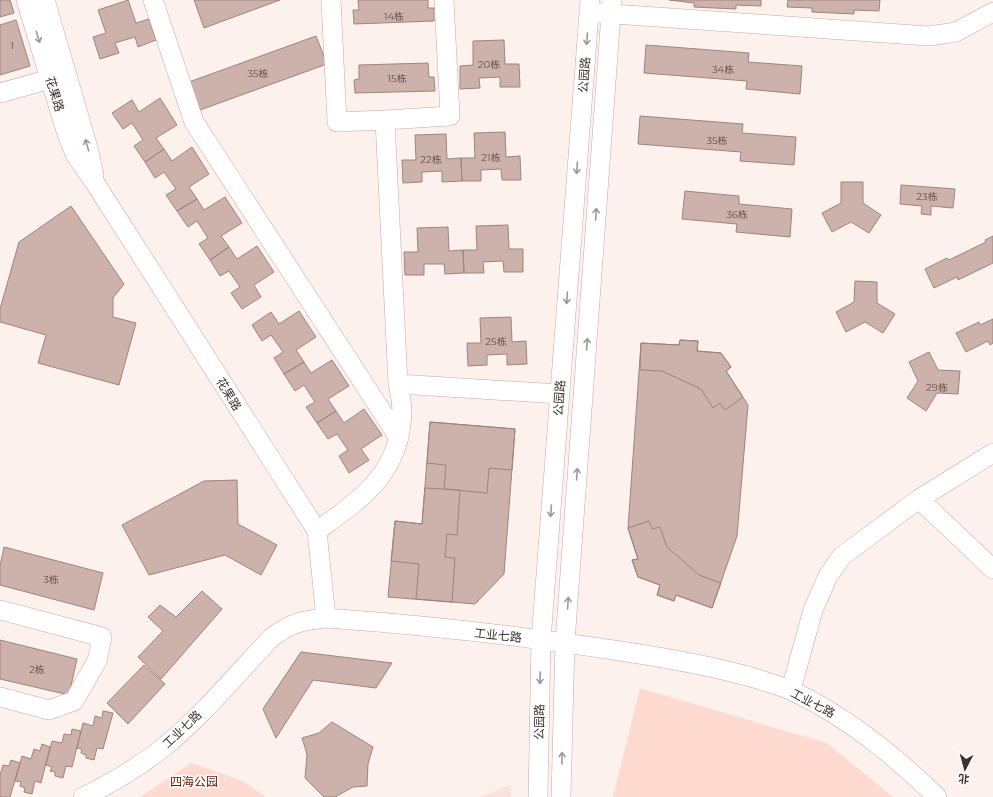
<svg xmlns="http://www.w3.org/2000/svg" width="993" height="797" viewBox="0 0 993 797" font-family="Montserrat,'Noto Sans SC',sans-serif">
<rect width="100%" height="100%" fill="#fdf1ee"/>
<path fill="#fae3de" d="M 511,785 L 511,797 L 478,797 Z"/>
<path fill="#fedad1" d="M 640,688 L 827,743 L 893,797 L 613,797 Z
M 191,763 L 243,781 L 266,797 L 140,797 Z"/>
<path fill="#cdb2ab" stroke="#9e847d" d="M 0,0 L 10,0 L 14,13 L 0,17 Z
M 128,0 L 136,23 L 149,19 L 156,40 L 138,47 L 135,37 L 115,43 L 119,53 L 100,59 L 93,37 L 106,33 L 98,10 Z
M 194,0 L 280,0 L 204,28 Z
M 358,0 L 428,0 L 428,8 L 434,8 L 434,21 L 354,24 L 353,10 L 359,10 Z
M 669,0 L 761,0 L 761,6 L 736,5 L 736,9 L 694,7 L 694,3 Z
M 788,0 L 880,0 L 879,11 L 854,10 L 854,14 L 812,12 L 812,8 L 787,7 Z
M 16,20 L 30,66 L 0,75 L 0,25 Z
M 316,36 L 327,64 L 200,110 L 189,82 Z
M 504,40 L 505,64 L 519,64 L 520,87 L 500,87 L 500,77 L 479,78 L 480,88 L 460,89 L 460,66 L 473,65 L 473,41 Z
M 646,45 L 749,53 L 748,62 L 802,66 L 800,94 L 746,89 L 747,81 L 644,73 Z
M 428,63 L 429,77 L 434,77 L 435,91 L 355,93 L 354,80 L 359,79 L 359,65 Z
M 160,98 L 177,125 L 156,138 L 164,149 L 145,162 L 134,146 L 143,140 L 132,123 L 123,129 L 112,113 L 132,100 L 139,112 Z
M 640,116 L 743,124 L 742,133 L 796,137 L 794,165 L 740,161 L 741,152 L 638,144 Z
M 505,132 L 506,157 L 520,156 L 521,180 L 502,180 L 501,169 L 481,170 L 481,181 L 462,181 L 461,158 L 475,158 L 474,133 Z
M 446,134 L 447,159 L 461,158 L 462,181 L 442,182 L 442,171 L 422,172 L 422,182 L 403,183 L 402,160 L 416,160 L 415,135 Z
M 192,147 L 209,174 L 189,187 L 197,199 L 177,211 L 166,195 L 176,189 L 164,172 L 155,178 L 145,162 L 164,149 L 172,161 Z
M 841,182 L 863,182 L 863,203 L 881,215 L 869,233 L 851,222 L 832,232 L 822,213 L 841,203 Z
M 901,185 L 955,189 L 953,208 L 931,206 L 931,215 L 921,214 L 922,206 L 900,204 Z
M 685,191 L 739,196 L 739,204 L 792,209 L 790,237 L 736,232 L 737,224 L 682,219 Z
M 225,197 L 242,223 L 221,236 L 229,247 L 210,260 L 199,244 L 208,238 L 197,221 L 188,227 L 177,211 L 197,199 L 204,210 Z
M 71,206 L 124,284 L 113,298 L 113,317 L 136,323 L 119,385 L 38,363 L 46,335 L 0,322 L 0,309 L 19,242 Z
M 508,225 L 509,249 L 523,249 L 523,272 L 504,272 L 503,261 L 483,262 L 484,273 L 464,273 L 463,250 L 477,250 L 476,226 Z
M 448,227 L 449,251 L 463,250 L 464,273 L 445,274 L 444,264 L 424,264 L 424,275 L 405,275 L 404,252 L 418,252 L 417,228 Z
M 993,236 L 993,263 L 958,280 L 957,277 L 934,288 L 925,269 L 947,258 L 949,260 L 986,242 L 985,240 Z
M 257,246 L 274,272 L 254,285 L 261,297 L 242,309 L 231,293 L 240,287 L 229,271 L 220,276 L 210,260 L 229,247 L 237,259 Z
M 855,281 L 877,282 L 877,303 L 895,314 L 883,333 L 865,322 L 846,332 L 836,312 L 854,302 Z
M 299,311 L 316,337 L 296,350 L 304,362 L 284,374 L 274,358 L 283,352 L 271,335 L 262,341 L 252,325 L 271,312 L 279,324 Z
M 511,317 L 512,342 L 526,341 L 527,364 L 507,365 L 507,354 L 487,355 L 487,365 L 468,366 L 467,343 L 481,343 L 480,318 Z
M 993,319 L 993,343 L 990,345 L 988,341 L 966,352 L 956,333 L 979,322 L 980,325 Z
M 680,340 L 698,341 L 697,351 L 721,353 L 731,367 L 726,371 L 748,405 L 737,536 L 712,608 L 676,595 L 674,601 L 657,595 L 660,585 L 638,577 L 632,560 L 638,559 L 628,528 L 641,343 L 679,345 Z
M 680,340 L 698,341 L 697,351 L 721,353 L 731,367 L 726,371 L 743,397 L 725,410 L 720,403 L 713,408 L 701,389 L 662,371 L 640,370 L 641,343 L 679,345 Z
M 929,352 L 938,370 L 960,371 L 958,394 L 937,393 L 926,411 L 907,398 L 918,381 L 909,362 Z
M 332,360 L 349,386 L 328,399 L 336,411 L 317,423 L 306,407 L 315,402 L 304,385 L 295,391 L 284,374 L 304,362 L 311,373 Z
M 364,409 L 382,435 L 361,449 L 369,460 L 349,473 L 339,456 L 348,450 L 337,434 L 328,439 L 317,423 L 336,411 L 344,423 Z
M 430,422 L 515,429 L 504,574 L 475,604 L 388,597 L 395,521 L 422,524 Z
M 430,422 L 515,429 L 512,470 L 489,468 L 487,493 L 444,489 L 446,465 L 427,463 Z
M 237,480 L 238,524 L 277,545 L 261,575 L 225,555 L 149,575 L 122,525 L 204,481 Z
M 425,488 L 460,490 L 457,535 L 447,534 L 445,557 L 455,558 L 452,602 L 416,599 L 419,564 L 391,561 L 395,521 L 422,524 Z
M 649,521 L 652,529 L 660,527 L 667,547 L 699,575 L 721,583 L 712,608 L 676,595 L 674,601 L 657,595 L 660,585 L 638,577 L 632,560 L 638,559 L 628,528 Z
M 4,547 L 103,573 L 94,610 L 0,585 L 0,566 Z
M 202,591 L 222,609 L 161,679 L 138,657 L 163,631 L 148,617 L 160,605 L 176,617 Z
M 0,640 L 77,659 L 69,695 L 0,679 Z
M 301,652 L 392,663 L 376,688 L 313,680 L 276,738 L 263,709 Z
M 144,665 L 165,684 L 128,724 L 107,703 Z
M 103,711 L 113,713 L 103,749 L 97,748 L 94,760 L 86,758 L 86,755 L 81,753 L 82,749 L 77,748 L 83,723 L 93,726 L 95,716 L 102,718 Z
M 332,722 L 373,747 L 368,764 L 367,786 L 353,787 L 335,797 L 324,797 L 305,778 L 307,754 L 302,738 L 319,733 Z
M 72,729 L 81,731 L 72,767 L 66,766 L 63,778 L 55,776 L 55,772 L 50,771 L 52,767 L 46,765 L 52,741 L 62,743 L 64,734 L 71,735 Z
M 42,744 L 50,747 L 41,783 L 35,781 L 32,794 L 24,792 L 25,788 L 20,786 L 21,782 L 15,781 L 22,756 L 31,759 L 34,749 L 40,751 Z
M 11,760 L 20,763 L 10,797 L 0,797 L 0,775 L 3,765 L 9,766 Z"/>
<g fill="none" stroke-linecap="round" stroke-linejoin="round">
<g stroke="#c5aaa3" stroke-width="20">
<path id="minor" d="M 26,0 L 67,134 L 75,154 L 95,183 L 317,531 L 326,618
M 45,0 L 88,148 L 94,175
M 153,0 L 194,122 L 399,438
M 331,0 L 337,122 L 385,120
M 599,13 L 929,36 L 956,32 L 993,12
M 0,93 L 50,79
M 398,384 L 560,394
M 919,499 L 993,569
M 317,531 C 362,498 400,474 402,412 C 402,403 400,393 398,384 L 385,120 L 450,116 L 444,0
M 0,610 L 102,637 L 97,661 L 74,701 L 49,710 L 0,697
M 791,690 L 813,610 L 828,576 L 842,556 L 919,499 L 993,453
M 83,797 C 112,783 139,767 164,747 C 203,715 236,675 271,638 C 292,622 301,621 326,618 C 424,625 523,636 620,651 C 667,658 715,666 761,680 C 771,684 782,686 792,691 C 846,716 894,755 937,797
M 538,797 L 541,640 L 590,0
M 561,797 L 565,642 L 612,0"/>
</g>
<use href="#minor" stroke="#fff" stroke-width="19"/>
</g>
<defs><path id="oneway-shaft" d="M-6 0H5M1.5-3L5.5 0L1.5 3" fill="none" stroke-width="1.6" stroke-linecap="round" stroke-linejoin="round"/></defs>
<g stroke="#9e9896">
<use href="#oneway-shaft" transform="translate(38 37) rotate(73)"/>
<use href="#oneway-shaft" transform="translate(587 39) rotate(94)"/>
<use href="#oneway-shaft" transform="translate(87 145) rotate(-107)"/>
<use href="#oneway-shaft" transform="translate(577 168) rotate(94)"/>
<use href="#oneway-shaft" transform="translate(596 214) rotate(-86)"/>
<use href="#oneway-shaft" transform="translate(567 298) rotate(94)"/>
<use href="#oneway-shaft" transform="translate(587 344) rotate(-86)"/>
<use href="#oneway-shaft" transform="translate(577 474) rotate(-86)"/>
<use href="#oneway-shaft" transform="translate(551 511) rotate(94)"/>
<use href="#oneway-shaft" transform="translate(568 603) rotate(-86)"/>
<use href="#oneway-shaft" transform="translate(540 678) rotate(92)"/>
<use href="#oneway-shaft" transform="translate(562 758) rotate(-89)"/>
</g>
<g text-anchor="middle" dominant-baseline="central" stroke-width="3" stroke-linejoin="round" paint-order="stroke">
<g font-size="10" fill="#60514d">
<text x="394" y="16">14栋</text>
<text x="12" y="45">1</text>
<text x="489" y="64">20栋</text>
<text x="723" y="69">34栋</text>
<text x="258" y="73">35栋</text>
<text x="397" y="78">15栋</text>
<text x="717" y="140">35栋</text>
<text x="491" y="157">21栋</text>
<text x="431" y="159">22栋</text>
<text x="927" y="196">23栋</text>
<text x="737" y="214">36栋</text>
<text x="496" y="341">25栋</text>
<text x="937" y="387">29栋</text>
<text x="51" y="579">3栋</text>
<text x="37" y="669">2栋</text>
</g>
<g font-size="12" fill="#3c312e" stroke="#fff">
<text transform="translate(584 75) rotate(-86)">公园路</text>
<text transform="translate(55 94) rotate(73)">花果路</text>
<text transform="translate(229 394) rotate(58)">花果路</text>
<text transform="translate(559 398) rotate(-86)">公园路</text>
<text transform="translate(498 635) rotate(6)">工业七路</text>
<text transform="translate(813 703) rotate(28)">工业七路</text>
<text transform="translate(539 722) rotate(-89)">公园路</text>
<text transform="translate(182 729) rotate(-43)">工业七路</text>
</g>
<g font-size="12" fill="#691a04" stroke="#fff">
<text x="194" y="781">四海公园</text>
</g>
</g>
<g transform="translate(965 769) rotate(186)" stroke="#ffffff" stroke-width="3" paint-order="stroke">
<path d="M0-3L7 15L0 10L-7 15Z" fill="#3c312e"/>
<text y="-6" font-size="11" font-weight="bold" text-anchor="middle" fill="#3c312e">北</text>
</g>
</svg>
